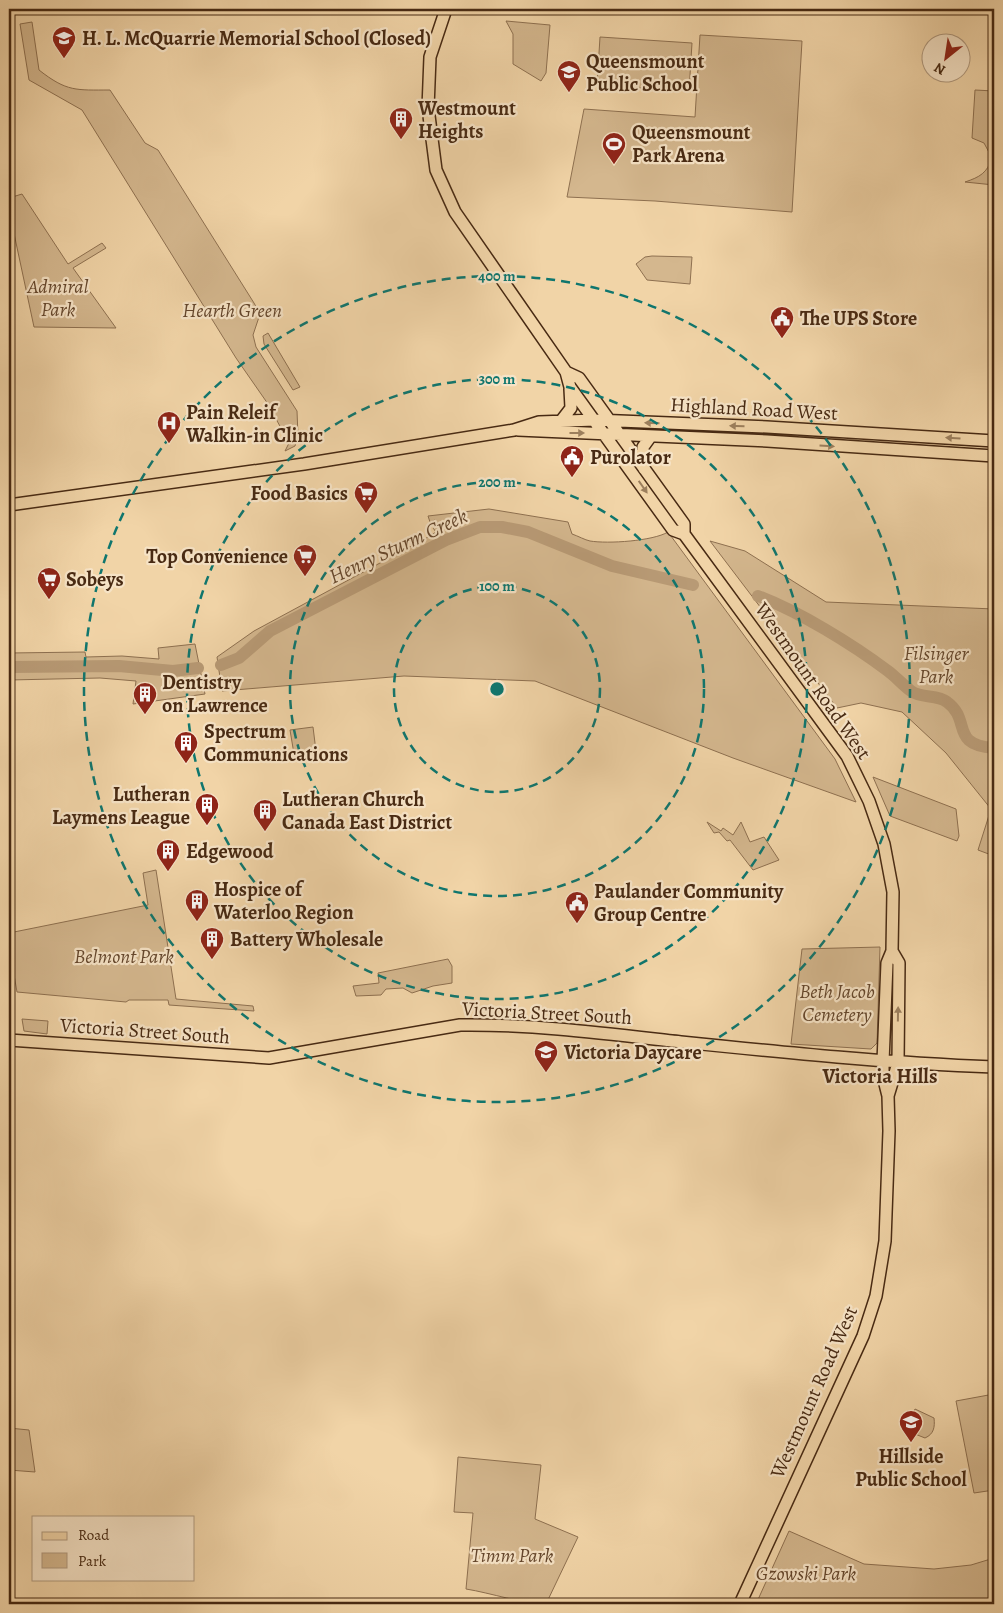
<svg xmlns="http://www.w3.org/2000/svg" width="1003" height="1613" viewBox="0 0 1003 1613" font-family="Alegreya,serif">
<rect width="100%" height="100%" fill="#f1d4a7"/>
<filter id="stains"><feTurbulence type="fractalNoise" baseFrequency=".004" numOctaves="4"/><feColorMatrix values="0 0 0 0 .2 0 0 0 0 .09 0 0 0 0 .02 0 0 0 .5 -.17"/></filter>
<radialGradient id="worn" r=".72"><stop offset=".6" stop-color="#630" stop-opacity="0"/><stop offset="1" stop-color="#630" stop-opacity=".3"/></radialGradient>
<path fill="#d4b78e" stroke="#8e7050" d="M 506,21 L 550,25 L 546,73 L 541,81 L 513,64 L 513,34 Z
M 32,22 L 39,70 C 67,92 76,90 110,90 L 145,143 L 158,150 L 254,303 L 260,314 L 253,335 L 256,347 L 297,411 L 298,436 L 295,446 L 285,451 L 289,443 L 268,404 L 236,358 L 82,110 L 29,80 L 20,24 Z
M 700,35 L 802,41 L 792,212 L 655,201 L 567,197 L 584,109 L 695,117 Z
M 600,37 L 692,43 L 689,91 L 597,85 Z
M 975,90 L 994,91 L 994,185 L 965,182 C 980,177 987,173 992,158 L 984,143 L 972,138 Z
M 22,194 L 68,264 L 102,243 L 106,248 L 73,268 L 116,328 L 34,327 L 9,210 L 9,198 Z
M 652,256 L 692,257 L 690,284 L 647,280 L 636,264 L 645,257 Z
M 268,333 L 300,387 L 293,390 L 264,344 L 263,336 Z
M 489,509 L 568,522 L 572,534 C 578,536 585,540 590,541 C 608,544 653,541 668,532 L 835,759 L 856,802 L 733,758 L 535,681 L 404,676 L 222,691 L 217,657 L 254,631 L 430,536 L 436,532 L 433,528 L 438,524 L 435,520 L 430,522 L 428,516 Z
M 710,541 L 745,551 L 826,602 L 994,609 L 994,856 L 978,850 L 991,809 L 946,753 L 902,712 L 861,703 L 837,708 Z
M 195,644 L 205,694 L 133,704 L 136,681 L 100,678 L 9,680 L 9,653 L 85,652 L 86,657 L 122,656 L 159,659 L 158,648 Z
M 313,727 L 316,751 L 294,754 L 290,730 Z
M 873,777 L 956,809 L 959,836 L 957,841 L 890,816 Z
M 707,822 L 721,831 L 723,828 L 733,835 L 741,822 L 750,842 L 764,837 L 779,860 L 753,870 L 730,840 L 727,841 L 719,832 L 714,833 Z
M 156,870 L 176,999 L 253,1006 L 254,1011 L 169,1005 L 168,1000 L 129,1000 L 126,1002 L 17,992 L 9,946 L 9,933 L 148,905 L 143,873 Z
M 880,947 L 877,1043 L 871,1049 L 791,1044 L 802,949 Z
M 448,959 L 452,966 L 452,983 L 433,986 L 412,993 L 403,988 L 386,989 L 381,995 L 356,996 L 353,986 L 379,983 L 378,973 Z
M 22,1019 L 48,1021 L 47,1034 L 24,1031 Z
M 994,1394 L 994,1490 L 974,1493 L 956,1401 Z
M 915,1409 L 934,1418 C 935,1427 934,1434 925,1438 L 910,1432 L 908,1426 Z
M 9,1428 L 29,1430 L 35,1472 L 9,1470 Z
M 458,1457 L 541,1465 L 535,1519 L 578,1537 L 546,1604 C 523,1604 491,1593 466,1589 L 473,1513 L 454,1512 Z
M 789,1531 L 864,1564 L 934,1569 L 971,1565 L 994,1558 L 994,1604 L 756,1604 Z"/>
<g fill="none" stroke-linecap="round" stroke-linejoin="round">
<path stroke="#b89a75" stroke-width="12" d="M 758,596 C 800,612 852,644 888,671 C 896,677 903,685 911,691 C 922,699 937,694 947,702 C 972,720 949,745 994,748
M 221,665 L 239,658 L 270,631 L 446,540 L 480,527 L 502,527 L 528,532 L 612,566 L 693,585
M 9,667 L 119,666 L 173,671 L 198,668"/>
<g stroke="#482a13" stroke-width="14">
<path id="major" d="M 446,9 L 430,57 L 428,108 L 436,170 L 455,212 L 566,372 L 570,387 L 673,530 L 684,534 L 847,756 L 869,801 L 884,844 L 893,892 L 892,951 L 887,963 L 883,1062 L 883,1076 L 888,1096 L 889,1131 L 885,1241 L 876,1296 L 863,1336 L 740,1604
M 566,372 L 579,378 L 684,524 L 684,534
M 561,421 L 571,408 L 570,389
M 518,430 L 767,441 L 994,456
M 644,469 L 643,447 L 651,436
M 9,505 L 304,464 L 514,430 L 539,422 L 595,420 L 767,427 L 994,441
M 9,1040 L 269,1058 L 460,1025 C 530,1024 602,1033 672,1041 C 780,1052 886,1063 994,1067
M 888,1096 L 898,1063 L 899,963 L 892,951"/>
</g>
<use href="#major" stroke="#f1d4a7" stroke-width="11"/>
</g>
<defs><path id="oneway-solid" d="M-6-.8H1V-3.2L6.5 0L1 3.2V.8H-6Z" transform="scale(1.25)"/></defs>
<g fill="#9c7f5d">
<use href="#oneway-solid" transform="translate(652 423) rotate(-178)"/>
<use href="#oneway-solid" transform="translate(737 426) rotate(-178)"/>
<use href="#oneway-solid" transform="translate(577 433)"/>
<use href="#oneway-solid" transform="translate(953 438) rotate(-176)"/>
<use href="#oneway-solid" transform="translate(827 446) rotate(3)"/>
<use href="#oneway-solid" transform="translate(643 487) rotate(55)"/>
<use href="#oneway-solid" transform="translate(898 1014) rotate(-89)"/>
</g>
<g fill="none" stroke="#0f766e" stroke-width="2.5" stroke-dasharray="9 6">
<circle cx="497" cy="689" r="103"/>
<circle cx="497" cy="689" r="207"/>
<circle cx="497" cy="689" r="310"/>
<circle cx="497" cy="689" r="413"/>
</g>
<defs>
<g id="school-pin" transform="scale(1.25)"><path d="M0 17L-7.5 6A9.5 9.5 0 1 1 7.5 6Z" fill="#8f2418" stroke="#f6e3c6"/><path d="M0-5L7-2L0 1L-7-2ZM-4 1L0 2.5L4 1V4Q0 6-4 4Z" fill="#fff"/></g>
<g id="building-pin" transform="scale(1.25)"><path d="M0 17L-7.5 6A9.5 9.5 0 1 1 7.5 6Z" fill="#8f2418" stroke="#f6e3c6"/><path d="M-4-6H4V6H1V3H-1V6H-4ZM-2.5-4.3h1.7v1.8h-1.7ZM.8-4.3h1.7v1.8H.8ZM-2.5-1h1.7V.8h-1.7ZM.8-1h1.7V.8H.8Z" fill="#fff"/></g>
<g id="stadium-pin" transform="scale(1.25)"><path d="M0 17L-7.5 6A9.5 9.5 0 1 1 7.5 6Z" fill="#8f2418" stroke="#f6e3c6"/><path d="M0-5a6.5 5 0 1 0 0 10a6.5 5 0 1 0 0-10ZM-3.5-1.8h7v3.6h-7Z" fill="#fff"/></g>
<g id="civic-pin" transform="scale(1.25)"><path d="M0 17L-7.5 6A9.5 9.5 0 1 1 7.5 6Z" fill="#8f2418" stroke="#f6e3c6"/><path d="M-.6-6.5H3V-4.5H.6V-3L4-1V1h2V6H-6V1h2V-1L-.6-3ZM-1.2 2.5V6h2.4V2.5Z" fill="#fff"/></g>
<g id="hospital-pin" transform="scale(1.25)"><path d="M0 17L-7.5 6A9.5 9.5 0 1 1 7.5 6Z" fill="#8f2418" stroke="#f6e3c6"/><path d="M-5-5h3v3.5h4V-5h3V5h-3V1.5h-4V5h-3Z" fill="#fff"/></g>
<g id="supermarket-pin" transform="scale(1.25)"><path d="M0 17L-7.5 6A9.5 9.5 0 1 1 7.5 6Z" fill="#8f2418" stroke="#f6e3c6"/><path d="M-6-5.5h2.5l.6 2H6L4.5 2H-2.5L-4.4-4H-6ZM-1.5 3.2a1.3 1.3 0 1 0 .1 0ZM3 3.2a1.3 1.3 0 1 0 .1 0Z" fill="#fff"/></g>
</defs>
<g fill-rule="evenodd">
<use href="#school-pin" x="64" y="38"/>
<use href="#school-pin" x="569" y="72"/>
<use href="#building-pin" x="401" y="119"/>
<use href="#stadium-pin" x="614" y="144"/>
<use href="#civic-pin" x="782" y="318"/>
<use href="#hospital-pin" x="169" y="423"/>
<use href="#civic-pin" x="572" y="457"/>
<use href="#supermarket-pin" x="366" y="493"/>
<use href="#supermarket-pin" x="305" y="556"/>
<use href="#supermarket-pin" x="49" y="579"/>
<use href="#building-pin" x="145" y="694"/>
<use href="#building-pin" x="186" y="743"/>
<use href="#building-pin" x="207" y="805"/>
<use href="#building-pin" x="265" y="811"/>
<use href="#building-pin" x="168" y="851"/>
<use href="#building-pin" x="197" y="901"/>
<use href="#civic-pin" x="577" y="903"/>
<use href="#building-pin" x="212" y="939"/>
<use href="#school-pin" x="546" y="1052"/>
<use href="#school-pin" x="911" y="1422"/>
</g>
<g text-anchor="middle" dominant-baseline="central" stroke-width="4.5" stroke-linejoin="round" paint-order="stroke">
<g font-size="20" font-weight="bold" fill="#482a13" stroke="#f6e3c6" text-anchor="start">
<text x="82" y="38">H. L. McQuarrie Memorial School (Closed)</text>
<text x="586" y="61">Queensmount<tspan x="586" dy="23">Public School</tspan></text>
<text x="418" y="108">Westmount<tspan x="418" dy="23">Heights</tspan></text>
<text x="632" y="132">Queensmount<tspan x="632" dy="23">Park Arena</tspan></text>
<text x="800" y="318">The UPS Store</text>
<text x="186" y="412">Pain Releif<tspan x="186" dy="23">Walkin-in Clinic</tspan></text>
<text x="590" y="457">Purolator</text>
<text x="348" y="493" text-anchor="end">Food Basics</text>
<text x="288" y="556" text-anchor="end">Top Convenience</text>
<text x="66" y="579">Sobeys</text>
<text x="162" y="682">Dentistry<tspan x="162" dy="23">on Lawrence</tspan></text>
<text x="204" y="731">Spectrum<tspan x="204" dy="23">Communications</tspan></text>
<text x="190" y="794" text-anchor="end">Lutheran<tspan x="190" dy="23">Laymens League</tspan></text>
<text x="282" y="799">Lutheran Church<tspan x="282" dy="23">Canada East District</tspan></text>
<text x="186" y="851">Edgewood</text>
<text x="214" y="889">Hospice of<tspan x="214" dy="23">Waterloo Region</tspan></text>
<text x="594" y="891">Paulander Community<tspan x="594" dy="23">Group Centre</tspan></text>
<text x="230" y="939">Battery Wholesale</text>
<text x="564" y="1052">Victoria Daycare</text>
<text x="911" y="1456" text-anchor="middle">Hillside<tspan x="911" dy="23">Public School</tspan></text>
</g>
<g font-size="20" font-style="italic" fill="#64462c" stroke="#f6e3c6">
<text x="58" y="286">Admiral<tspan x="58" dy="23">Park</tspan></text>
<text x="232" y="310">Hearth Green</text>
<text x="936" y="653">Filsinger<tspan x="936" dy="23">Park</tspan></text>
<text x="124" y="956">Belmont Park</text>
<text x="837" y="991">Beth Jacob<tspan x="837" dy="23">Cemetery</tspan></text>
<text x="512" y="1555">Timm Park</text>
<text x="806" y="1573">Gzowski Park</text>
</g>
<g font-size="20" fill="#482a13" stroke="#f6e3c6">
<text transform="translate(754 409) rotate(3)">Highland Road West</text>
<text transform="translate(813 681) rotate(55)">Westmount Road West</text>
<text transform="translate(547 1013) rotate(3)">Victoria Street South</text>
<text transform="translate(145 1031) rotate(4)">Victoria Street South</text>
<text transform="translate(814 1392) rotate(-66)">Westmount Road West</text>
</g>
<g font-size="21" font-style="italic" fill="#64462c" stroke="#f6e3c6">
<text transform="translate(398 546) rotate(-25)">Henry Sturm Creek</text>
</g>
<g font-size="21" font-weight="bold" fill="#482a13" stroke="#f6e3c6">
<text x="880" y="1076">Victoria Hills</text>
</g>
</g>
<circle cx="497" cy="689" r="8" fill="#0f766e" stroke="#f6e3c6" stroke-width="2.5"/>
<g font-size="15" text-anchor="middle" font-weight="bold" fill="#0f766e" stroke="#f6e3c6" stroke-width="4.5" stroke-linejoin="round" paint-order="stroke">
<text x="497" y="281">400 m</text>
<text x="497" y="384">300 m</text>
<text x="497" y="487">200 m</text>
<text x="497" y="591">100 m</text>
</g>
<rect width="1003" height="1613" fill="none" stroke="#f1d4a7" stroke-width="30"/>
<rect x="10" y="10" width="983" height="1593" fill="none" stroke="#482a13" stroke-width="2.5"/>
<rect x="15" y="15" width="973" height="1583" fill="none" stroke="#482a13"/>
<rect x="32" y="1516" width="162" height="65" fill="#f6e3c6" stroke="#b0997e"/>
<rect x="42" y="1532" width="25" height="8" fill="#f1d4a7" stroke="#b0997e"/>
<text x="78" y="1540" font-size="15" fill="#482a13">Road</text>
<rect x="42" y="1553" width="25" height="15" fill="#d4b78e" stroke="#b0997e"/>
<text x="78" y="1566" font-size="15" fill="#482a13">Park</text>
<g transform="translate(946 58) rotate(210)"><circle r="24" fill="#f6e3c6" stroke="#b0997e"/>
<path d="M0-4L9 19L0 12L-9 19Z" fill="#8f2418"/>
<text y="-8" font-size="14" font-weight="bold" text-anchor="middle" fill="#482a13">N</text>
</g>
<rect width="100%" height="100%" filter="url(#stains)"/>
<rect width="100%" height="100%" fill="url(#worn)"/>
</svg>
